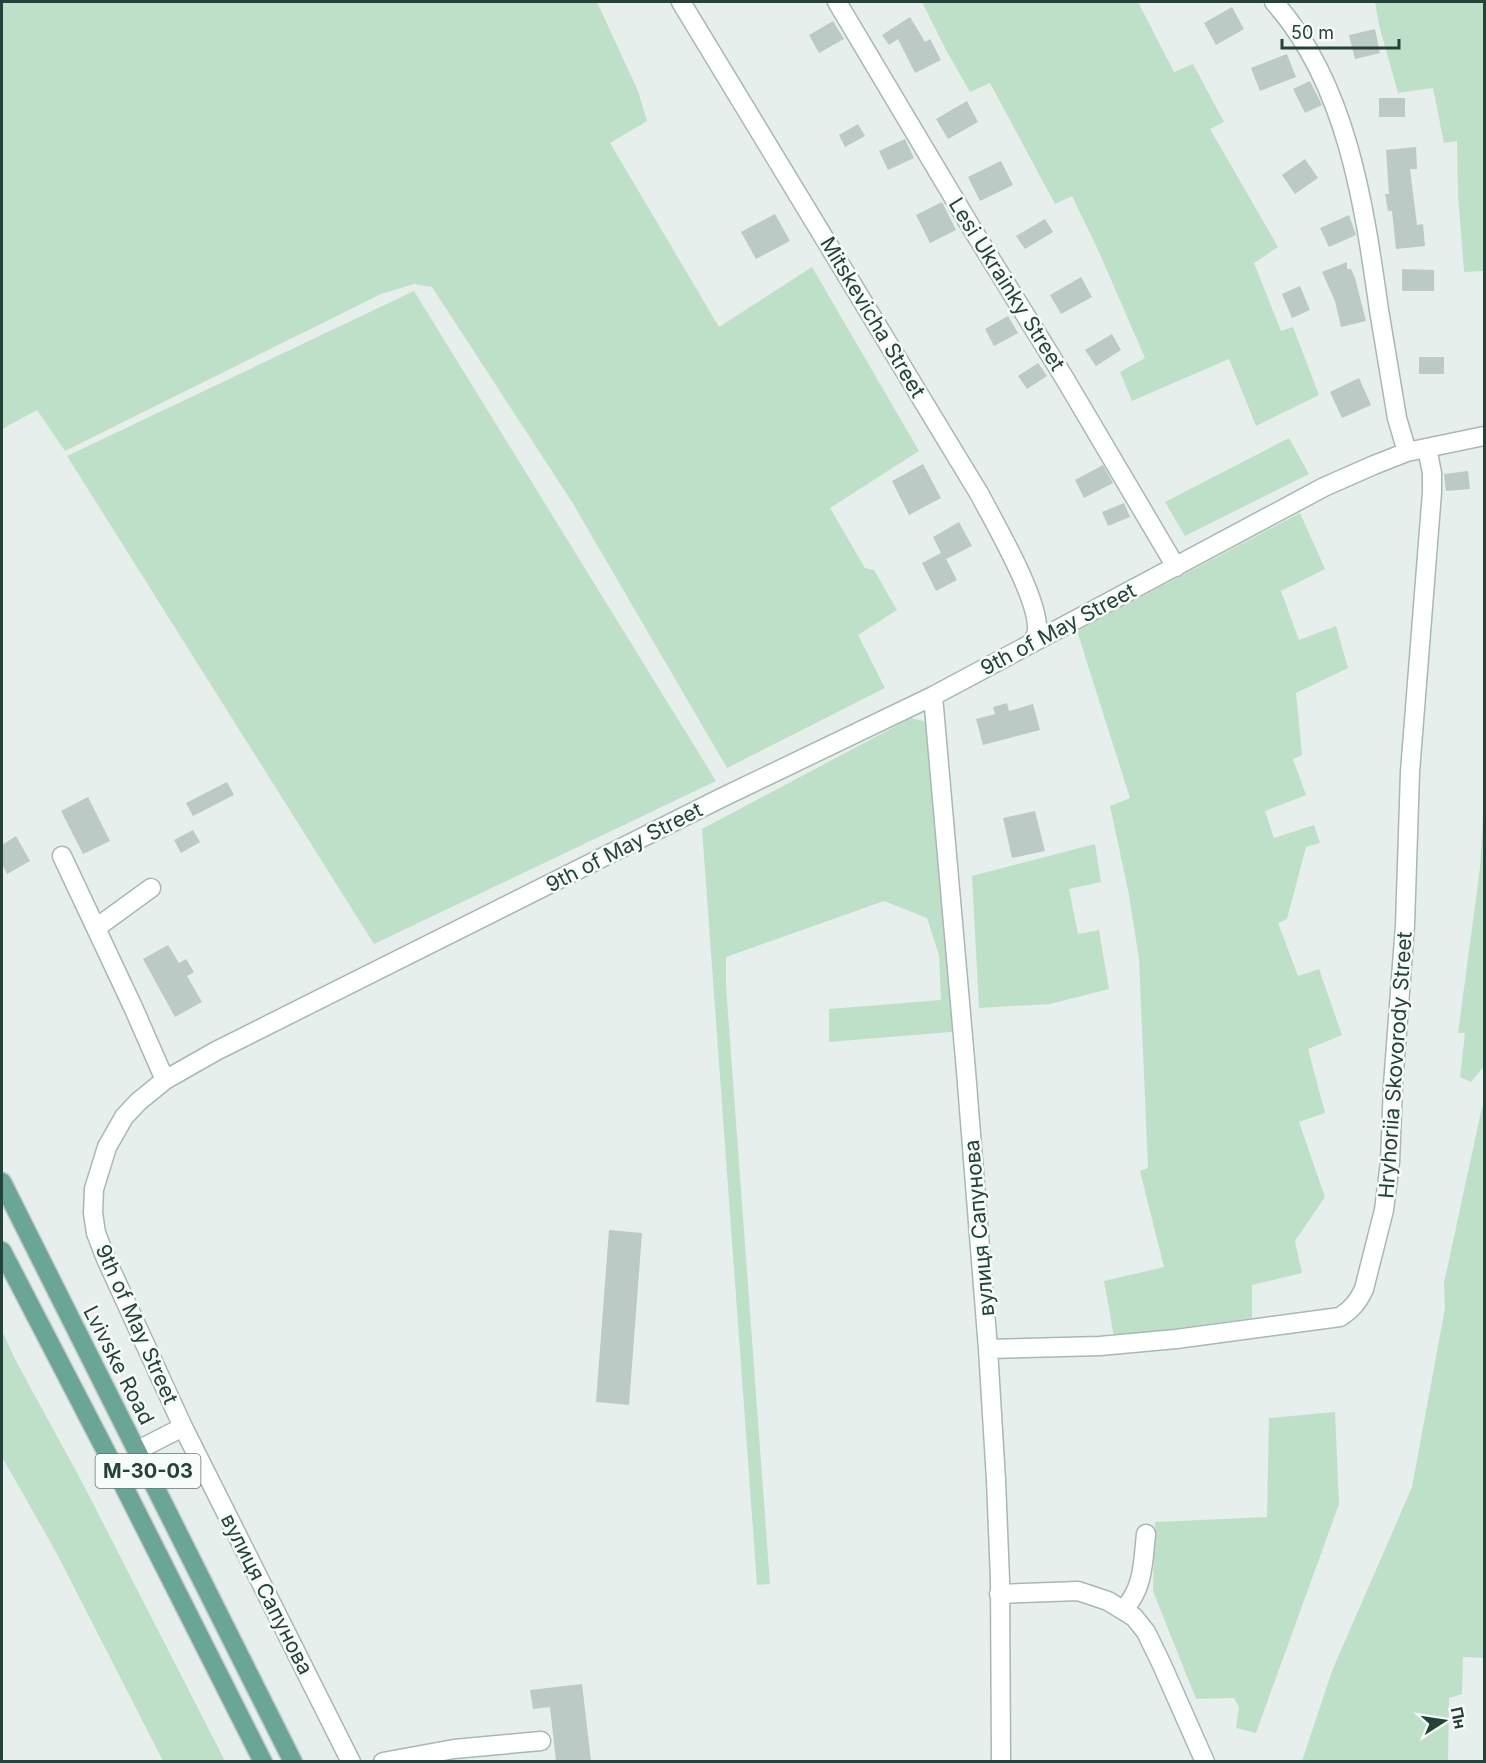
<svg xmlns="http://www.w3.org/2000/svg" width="1486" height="1763" viewBox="0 0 1486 1763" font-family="Inter,sans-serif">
<rect width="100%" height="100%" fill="#e6efeb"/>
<path fill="#bfe0c8" d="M 2,2 L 597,2 L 638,91 L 647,121 L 610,143 L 719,327 L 812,267 L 919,451 L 830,508 L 865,568 L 874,570 L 897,610 L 858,635 L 885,688 L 727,768 L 572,502 L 432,287 L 414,284 L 381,294 L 65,451 L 37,410 L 2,429 Z
M 922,2 L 1138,2 L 1174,72 L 1193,64 L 1224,122 L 1210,129 L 1278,247 L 1254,263 L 1281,331 L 1293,327 L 1319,395 L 1256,426 L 1229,359 L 1132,401 L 1120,372 L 1145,358 L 1099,252 L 1072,196 L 1055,204 L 990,83 L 970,92 L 946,50 Z
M 1375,2 L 1483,2 L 1484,8 L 1484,271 L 1464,272 L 1458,195 L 1457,141 L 1444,143 L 1433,88 L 1398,93 L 1379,25 Z
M 414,291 L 716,781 L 374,944 L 67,456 Z
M 1289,438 L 1309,474 L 1185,536 L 1165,502 Z
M 1300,513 L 1325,569 L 1281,591 L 1299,640 L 1336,626 L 1348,668 L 1296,693 L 1302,755 L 1293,759 L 1306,795 L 1265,811 L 1274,838 L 1314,825 L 1320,843 L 1306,847 L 1287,919 L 1278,923 L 1298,976 L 1319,969 L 1342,1035 L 1308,1049 L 1325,1113 L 1299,1122 L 1325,1197 L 1295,1241 L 1302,1273 L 1252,1285 L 1252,1318 L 1114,1337 L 1104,1281 L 1164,1267 L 1140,1171 L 1148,1168 L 1139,959 L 1129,895 L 1110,806 L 1130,798 L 1077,631 Z
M 911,718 L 935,724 L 963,1031 L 829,1042 L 829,1009 L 941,1000 L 939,955 L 927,918 L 884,901 L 726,957 L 726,986 L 770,1584 L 757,1585 L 702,829 Z
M 1484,798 L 1484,1066 L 1471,1082 L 1460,1077 L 1465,1033 L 1458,1033 L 1480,868 Z
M 1095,844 L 1101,882 L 1069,889 L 1078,934 L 1099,930 L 1109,989 L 1050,1004 L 979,1008 L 972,876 Z
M 1484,1106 L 1484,1658 L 1463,1657 L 1462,1694 L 1449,1698 L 1448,1761 L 1302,1761 L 1332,1671 L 1412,1487 L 1445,1308 L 1444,1283 L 1482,1107 Z
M 2,1331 L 17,1363 L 82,1482 L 225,1761 L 163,1761 L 56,1552 L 2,1457 Z
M 1335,1412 L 1339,1504 L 1256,1733 L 1236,1728 L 1239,1707 L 1234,1698 L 1196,1699 L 1153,1591 L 1155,1522 L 1267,1517 L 1269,1418 Z"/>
<path fill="#bbcac4" d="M 1232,7 L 1244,29 L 1216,45 L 1204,23 Z
M 910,17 L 925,42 L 930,39 L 941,60 L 915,73 L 898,39 L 889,45 L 882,35 Z
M 833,21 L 844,39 L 819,53 L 809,35 Z
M 1375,29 L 1380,53 L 1355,59 L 1349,35 Z
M 1287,54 L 1296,77 L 1260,91 L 1251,68 Z
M 1310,81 L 1322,105 L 1305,113 L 1293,89 Z
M 1379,98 L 1405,98 L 1405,117 L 1379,117 Z
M 967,101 L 978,122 L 948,139 L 936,119 Z
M 858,124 L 865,136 L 845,147 L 839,135 Z
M 905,139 L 914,158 L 888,170 L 879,151 Z
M 1416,147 L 1417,169 L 1410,169 L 1417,225 L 1423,224 L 1425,246 L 1396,249 L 1392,211 L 1388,211 L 1385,194 L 1389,194 L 1386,150 Z
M 1305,159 L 1318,178 L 1295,194 L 1282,175 Z
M 1001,161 L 1013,185 L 980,201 L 968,177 Z
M 942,202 L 956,230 L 930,243 L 916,215 Z
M 775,214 L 790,241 L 756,259 L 741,232 Z
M 1349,215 L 1356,235 L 1329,247 L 1320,228 Z
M 1045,219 L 1053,232 L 1025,249 L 1016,236 Z
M 1347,262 L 1347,269 L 1351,269 L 1355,278 L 1366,321 L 1341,327 L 1335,301 L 1322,272 Z
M 1402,269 L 1434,270 L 1434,291 L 1402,291 Z
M 1081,277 L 1092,297 L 1061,314 L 1050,295 Z
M 1300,286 L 1310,310 L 1292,318 L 1282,294 Z
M 1008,316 L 1018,333 L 994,346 L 985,329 Z
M 1112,334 L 1121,350 L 1096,366 L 1085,350 Z
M 1419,357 L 1444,357 L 1444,374 L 1419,374 Z
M 1038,363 L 1047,376 L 1027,389 L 1018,376 Z
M 1359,378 L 1371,405 L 1342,418 L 1330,392 Z
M 923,464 L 941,498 L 909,515 L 892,481 Z
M 1103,465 L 1113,483 L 1084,498 L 1075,480 Z
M 1468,471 L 1470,489 L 1446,491 L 1444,474 Z
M 1124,503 L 1130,517 L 1108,526 L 1102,512 Z
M 959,522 L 972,546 L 946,559 L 957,580 L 936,591 L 922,563 L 941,553 L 933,537 Z
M 1007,703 L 1009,711 L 1033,704 L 1040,730 L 983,745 L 976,719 L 995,714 L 993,707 Z
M 227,782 L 234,795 L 193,816 L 186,803 Z
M 88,797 L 110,841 L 83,854 L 61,811 Z
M 1035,811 L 1045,851 L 1012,858 L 1003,818 Z
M 193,830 L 200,842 L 181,853 L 174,840 Z
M 16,836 L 30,861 L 7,874 L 2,864 L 2,845 Z
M 168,945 L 179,963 L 186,959 L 194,972 L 187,976 L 202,1002 L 175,1017 L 143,959 Z
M 609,1230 L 642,1233 L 629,1405 L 596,1402 Z
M 582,1684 L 591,1761 L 556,1761 L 550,1707 L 533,1709 L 530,1690 Z"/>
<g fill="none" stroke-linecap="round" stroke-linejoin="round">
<g stroke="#a8b8b2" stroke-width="21">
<path id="minor" d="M 681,2 L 980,495 C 995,524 1039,599 1037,630 C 1037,634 1034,639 1032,643
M 837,2 L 974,232 L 1065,379 L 1176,567
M 1274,2 C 1347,84 1364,204 1379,310 C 1385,346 1391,382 1397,418 L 1407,452
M 933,696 L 966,1071 L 988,1349 L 996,1480 L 1000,1580 L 1001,1762
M 62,856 L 133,1007 L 165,1080
M 96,928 L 151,888
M 988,1349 L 1100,1346 L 1176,1339 L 1340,1317 C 1352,1309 1358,1302 1364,1289 L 1384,1210 L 1390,1162 L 1393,1085 L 1405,925 L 1410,772 L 1432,492 L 1432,473 L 1427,448
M 183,1427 L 351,1762
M 138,1450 L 183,1427 L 106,1259 L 96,1233 L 93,1213 L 94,1189 L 107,1147 L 124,1117 L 138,1102 L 165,1080 L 216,1051 L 721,798 L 933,696 L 1324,487 L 1374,465 L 1407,452 L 1484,436
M 999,1594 L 1078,1591 L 1108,1601 L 1134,1617 L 1146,1632 L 1162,1665 L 1205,1762
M 1123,1610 C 1144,1589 1143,1561 1146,1534
M 383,1762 L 454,1749 L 541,1741"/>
</g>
<g stroke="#c2cac8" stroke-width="21">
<path id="major" d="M 2,1182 L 293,1762
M 2,1251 L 112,1463 L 263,1762"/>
</g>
<use href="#minor" stroke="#fff" stroke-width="18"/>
<use href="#major" stroke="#6aa596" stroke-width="18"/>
</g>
<g text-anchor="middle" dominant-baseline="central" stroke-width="5" stroke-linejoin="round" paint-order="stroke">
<rect fill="#f7fbf9" stroke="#637a73" stroke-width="1.5" x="95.5" y="1454" width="105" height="34" rx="4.5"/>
<g font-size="20" font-weight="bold" fill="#24423a">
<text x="148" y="1471">М-30-03</text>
</g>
<g font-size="21" fill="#24423a" stroke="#f7fbf9">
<text transform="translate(1007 284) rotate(58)">Lesi Ukrainky Street</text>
<text transform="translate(873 317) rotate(59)">Mitskevicha Street</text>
<text transform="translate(1058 629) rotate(-28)">9th of May Street</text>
<text transform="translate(624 847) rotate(-27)">9th of May Street</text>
<text transform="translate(1395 1065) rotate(-86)">Hryhoriia Skovorody Street</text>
<text transform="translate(979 1228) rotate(-95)">вулиця Сапунова</text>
<text transform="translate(137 1324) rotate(66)">9th of May Street</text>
<text transform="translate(119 1365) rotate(63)">Lvivske Road</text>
<text transform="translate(267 1594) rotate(63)">вулиця Сапунова</text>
</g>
</g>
<rect width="1486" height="1763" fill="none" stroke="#24423a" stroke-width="6"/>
<g transform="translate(1444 1721) rotate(78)" stroke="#f7fbf9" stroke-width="4.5" paint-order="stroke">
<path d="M0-4.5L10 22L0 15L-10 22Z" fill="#24423a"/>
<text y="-9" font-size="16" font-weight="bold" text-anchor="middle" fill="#24423a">Пн</text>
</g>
<path d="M1282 39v9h117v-9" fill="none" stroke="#24423a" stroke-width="3"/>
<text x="1291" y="39" font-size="18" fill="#24423a" stroke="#f7fbf9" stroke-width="4.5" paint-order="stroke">50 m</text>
</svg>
